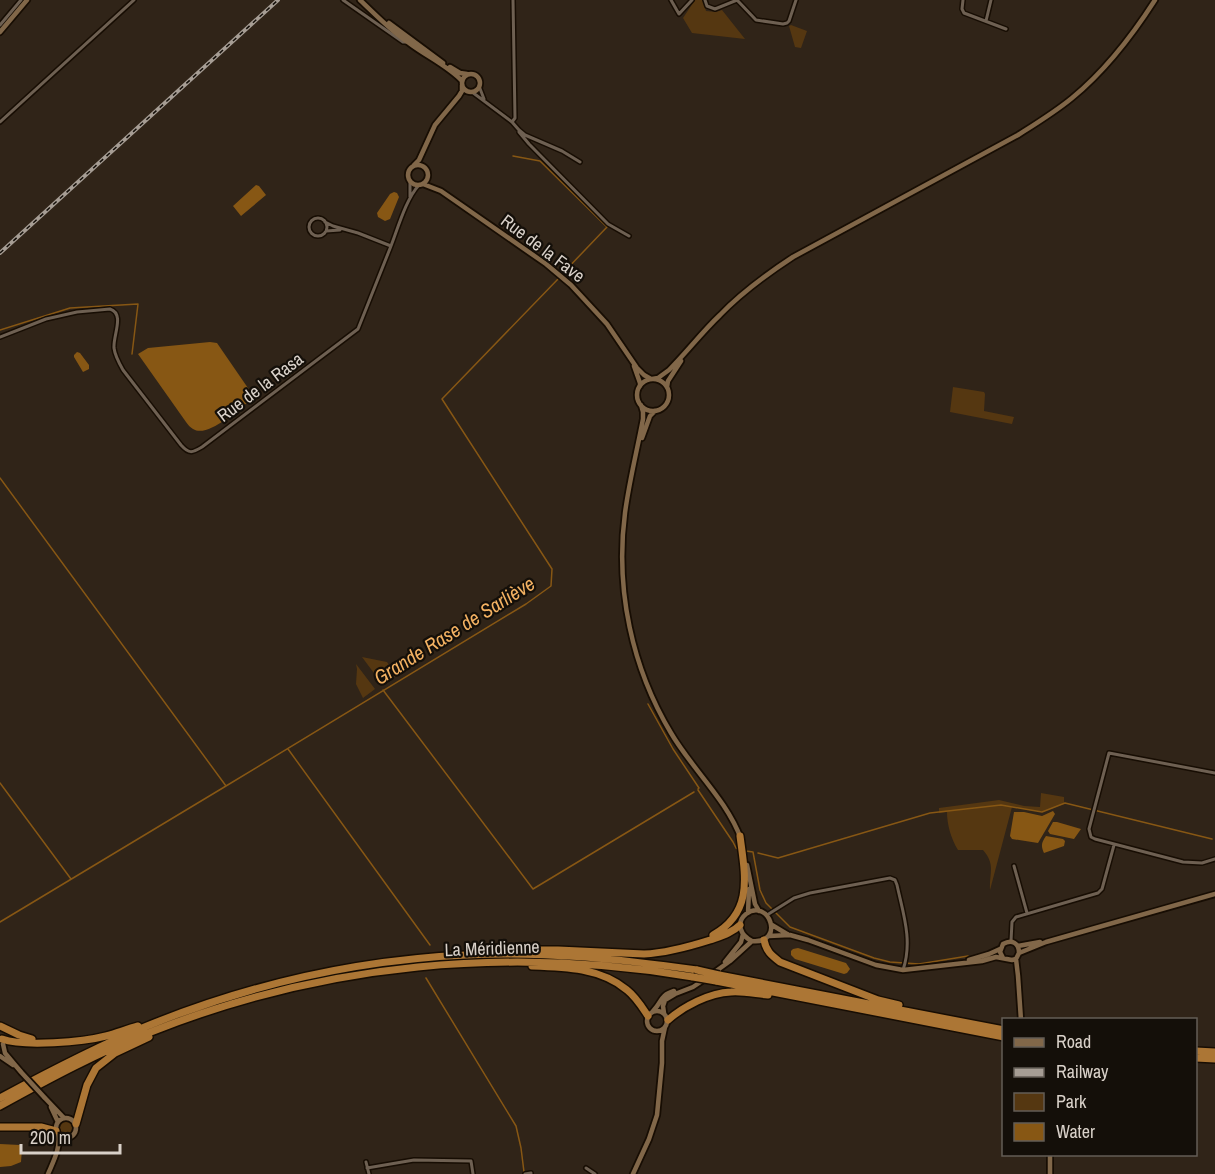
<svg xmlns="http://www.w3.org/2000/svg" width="1215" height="1174" viewBox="0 0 1215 1174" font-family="'Archivo Narrow',sans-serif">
<rect width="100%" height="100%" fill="#302418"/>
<path fill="#553711" d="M 695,0 L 703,0 L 706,11 L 716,12 L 722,10 L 745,39 L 692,33 L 683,18 Z
M 791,25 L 807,31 L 801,48 L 795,47 L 789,26 Z
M 953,387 L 984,392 L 985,394 L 984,411 L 1014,417 L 1012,424 L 950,412 Z
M 362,657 L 387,662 L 396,676 L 382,684 Z
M 356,664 L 375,689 L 363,698 L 356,684 L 357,669 Z
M 1041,793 L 1064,797 L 1064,804 L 1045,811 L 1034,811 L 1012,807 L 990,890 C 989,873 996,865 983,850 L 958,850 C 951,839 947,824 947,812 L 939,813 L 939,808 L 999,800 L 1024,806 L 1040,807 Z
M60 1128a7 7 0 1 1 14 0a7 7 0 1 1-14 0Z"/>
<path fill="#875714" d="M 256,185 L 259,186 L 266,195 L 241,216 L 233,206 Z
M 394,192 L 397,193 L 399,197 L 390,219 L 385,221 L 378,217 L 377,213 L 390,194 Z
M 210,342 L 217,343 L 250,391 L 250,397 L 247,403 C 235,412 207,438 193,429 C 190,427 188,425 186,422 L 138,354 L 148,348 Z
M 77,352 L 80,353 L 89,365 L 89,369 L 83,372 L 74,357 L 74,355 Z
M 1053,811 L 1055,814 L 1038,843 L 1012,839 L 1010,836 L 1014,812 L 1024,812 L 1042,816 Z
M 1053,822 L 1057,822 L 1081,829 L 1074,839 L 1050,834 L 1048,831 Z
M 1046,836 L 1063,839 L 1065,841 L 1064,846 L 1044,853 C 1041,846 1041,843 1046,836 Z
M 798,948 L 846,963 L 850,969 L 847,973 L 844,974 L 795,959 L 791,955 L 791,951 L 793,949 Z
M 0,1144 L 20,1145 L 22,1149 L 21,1162 L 11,1166 L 0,1167 Z"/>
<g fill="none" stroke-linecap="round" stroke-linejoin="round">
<path stroke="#875714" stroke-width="1.5" d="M 513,156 L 540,161 L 607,227 L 563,273
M 0,330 L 70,308 L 138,304 L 132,354
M 0,478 L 226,786 L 0,922
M 383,690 L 533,889 L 694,792
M 648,704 L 673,749 L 699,788 L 698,789
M 288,749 L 430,945
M 0,783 L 71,879
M 226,786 L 526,604 L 551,586 L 552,569 L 442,399 L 559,278
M 698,790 L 733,842 L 736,848 L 738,849
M 746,851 L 753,852 L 760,890 L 766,903 L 790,927 L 874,958 L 890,962 L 919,964 L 968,956
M 758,853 L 778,858 L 930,813 L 1001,805 L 1042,812 L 1065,803 L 1212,839
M 426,978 L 516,1126 L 521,1148 L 524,1172"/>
<g stroke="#170d03" stroke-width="6">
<path id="street" d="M 343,0 L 403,42 L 406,42
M 671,0 L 679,14 L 692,0
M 705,0 L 707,6 L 715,9 L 737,0
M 737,0 L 756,20 L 783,24 L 787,23 L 789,21 L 796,0
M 963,0 L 962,9 L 964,13 L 1006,29
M 986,21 L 991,0
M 0,25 L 21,0
M 479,86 L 484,99
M 472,92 L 512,122 L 519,130 L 525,135 L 562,151 L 580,162
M 0,122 L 134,0
M 512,122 L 515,118 L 513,0
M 519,130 L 519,132 L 529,144 L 608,224 L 629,236
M 410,197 L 410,182
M309 227a9 9 0 1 1 18 0a9 9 0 1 1-18 0Z
M 325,222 L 333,226 L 358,233 L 391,246 C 398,228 406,199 419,185
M 326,231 L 340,230
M 0,337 L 46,319 L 77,312 L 110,309 C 125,314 113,335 114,348 C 115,356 119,363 123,370 L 181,445 C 189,454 192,453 202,447 L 358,329 L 391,246
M 1215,773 L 1109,753 L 1089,829 L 1091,837 L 1095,839 L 1183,862 L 1202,863 L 1215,859
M 1014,866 L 1027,913
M 767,915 L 794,898 L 810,893 L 890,878 L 895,880 L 897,885 C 903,913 913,941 903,970
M 1011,941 L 1012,922 L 1016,917 L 1098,893 L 1102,889 L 1114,845
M 366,1162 L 369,1174
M 367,1168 L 414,1160 L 471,1161 L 473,1174
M 586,1168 L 595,1174
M 525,1174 L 531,1173"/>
</g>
<g stroke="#170d03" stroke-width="8">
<path id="secondary" d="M 360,0 C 376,15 391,31 409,43 C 426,56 448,66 462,81
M 389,23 L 443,63
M 0,32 L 27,0
M 450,67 L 460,73 L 467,74
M462 83a9 9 0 1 1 18 0a9 9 0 1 1-18 0Z
M408 175a10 10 0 1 1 20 0a10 10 0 1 1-20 0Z
M 414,165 L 419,160 L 435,125 L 459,96 L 462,91 L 462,85
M 423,184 L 441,191 L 546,264 L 571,285 L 607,324 L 637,368 L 644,375 L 651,379
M 634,366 L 640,383 L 640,386
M 652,379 L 658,378 L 669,370 C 687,352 702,332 720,315 C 742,292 767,274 793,257 L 1018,135 C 1037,123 1055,112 1072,98 C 1105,71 1132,36 1155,0
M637 395a16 16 0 1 1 32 0a16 16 0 1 1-32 0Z
M 667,387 L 668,381 L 681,361
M 641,405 L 643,412 L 643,419 C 637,451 629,482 625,513 C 615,589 632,668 671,733 C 692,769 727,800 741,839
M 642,438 L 650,416 L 655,411
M 747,865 L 755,904 L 759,911
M 748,913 L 749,889
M 772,925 L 787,934
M 769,936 L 790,935 L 808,940 L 876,965 L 903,970 L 982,961 L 996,957 L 1012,960 L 1016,959 L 1019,953 C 1019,943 1012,939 1003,944 L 1000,952 L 1003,958
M 1018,946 L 1040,942
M 1019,953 L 1046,942 L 1215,894
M 1016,959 L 1018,976 L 1021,1020
M 969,960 L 989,954 L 1000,949
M 725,962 L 741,942 L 743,934
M 712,974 L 730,961 L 752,941 C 786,944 769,897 746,914 C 735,923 741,936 752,941
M647 1021a10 10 0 1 1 20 0a10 10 0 1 1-20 0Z
M 653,1011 C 663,1001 659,996 674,991
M 664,1013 L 663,1006 L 665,1000 L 675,994 L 693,987 L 705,979
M 3,1044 L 5,1053 L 21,1072
M 0,1056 L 13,1065
M 44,1097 L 64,1118
M 51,1107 L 58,1122
M56 1128a10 10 0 1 1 20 0a10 10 0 1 1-20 0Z
M 1050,1154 L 1050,1174
M 48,1174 C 53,1162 61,1148 58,1134
M 633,1174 L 649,1139 L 657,1115 L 662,1063 L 662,1041 L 665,1027"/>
</g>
<g stroke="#170d03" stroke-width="10">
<path id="highway" d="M 713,935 C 754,912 745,875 740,836
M 764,940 C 766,951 771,955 780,962 L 878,1000 L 899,1005
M 515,950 L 558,950 L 644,954 C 667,953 688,947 710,940 C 721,936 732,933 740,925
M 532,966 C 565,967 601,968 627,990 C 636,997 642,1007 648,1016
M 719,975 L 1004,1030
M 716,981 L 1004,1037
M 668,1020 C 684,1006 709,993 731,992 C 743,991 756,994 768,995
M 0,1026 L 19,1035 L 32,1039
M 2,1039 C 24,1047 83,1042 106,1036 C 117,1033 127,1029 138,1026
M 1196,1051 L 1215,1052
M 1196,1058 L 1215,1059
M 0,1098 C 48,1072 96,1047 147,1026 C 248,985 357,960 466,955 C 543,951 620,959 697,970
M 0,1106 C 49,1079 99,1052 151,1032 C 324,963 509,946 693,977
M 76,1124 L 87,1085 L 96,1068 L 115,1053 L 149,1037
M 0,1127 L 41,1127 L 56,1131"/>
</g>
<use href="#street" stroke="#6e6052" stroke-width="3"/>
<use href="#secondary" stroke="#816749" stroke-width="4.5"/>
<use href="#highway" stroke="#ac7635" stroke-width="7"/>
<g stroke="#a69d94" stroke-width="4">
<path id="rail" d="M 0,253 L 278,0"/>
</g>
<use href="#rail" stroke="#140f09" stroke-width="1.5" stroke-dasharray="4.5" stroke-linecap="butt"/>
<g stroke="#170d03" stroke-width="8" stroke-linecap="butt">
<path id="secondary-bridge" d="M 21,1072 L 44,1097"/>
</g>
<g stroke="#170d03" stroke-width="10" stroke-linecap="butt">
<path id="highway-bridge" d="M 697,970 L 719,975
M 693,977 L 716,981"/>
</g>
<use href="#secondary-bridge" stroke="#816749" stroke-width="4.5"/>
<use href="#highway-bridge" stroke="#ac7635" stroke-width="7"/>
</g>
<g text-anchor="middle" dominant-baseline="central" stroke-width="4.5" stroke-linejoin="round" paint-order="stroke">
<g font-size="18" fill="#d9d1c9" stroke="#140f09">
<text transform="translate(543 248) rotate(37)">Rue de la Fave</text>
<text transform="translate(260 387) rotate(-37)">Rue de la Rasa</text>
<text transform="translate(492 948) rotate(-2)">La Méridienne</text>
</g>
<g font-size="20" font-style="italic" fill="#f3b162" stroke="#140f09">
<text transform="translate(454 630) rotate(-32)">Grande Rase de Sarliève</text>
</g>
</g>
<rect x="1002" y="1018" width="195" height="138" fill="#140f09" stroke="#635d56" stroke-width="1.5"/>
<rect x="1014" y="1038" width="30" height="9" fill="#816749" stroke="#635d56" stroke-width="1.5"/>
<text x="1056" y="1048" font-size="18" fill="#d9d1c9">Road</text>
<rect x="1014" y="1068" width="30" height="9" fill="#a69d94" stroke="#635d56" stroke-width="1.5"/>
<text x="1056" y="1078" font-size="18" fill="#d9d1c9">Railway</text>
<rect x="1014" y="1093" width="30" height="18" fill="#553711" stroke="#635d56" stroke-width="1.5"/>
<text x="1056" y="1108" font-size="18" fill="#d9d1c9">Park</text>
<rect x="1014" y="1123" width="30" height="18" fill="#875714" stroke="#635d56" stroke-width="1.5"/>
<text x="1056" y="1138" font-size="18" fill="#d9d1c9">Water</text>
<path d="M21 1144v9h99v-9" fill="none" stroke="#d9d1c9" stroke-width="3"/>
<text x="30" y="1144" font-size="18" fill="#d9d1c9" stroke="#140f09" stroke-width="4.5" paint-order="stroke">200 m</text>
</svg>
